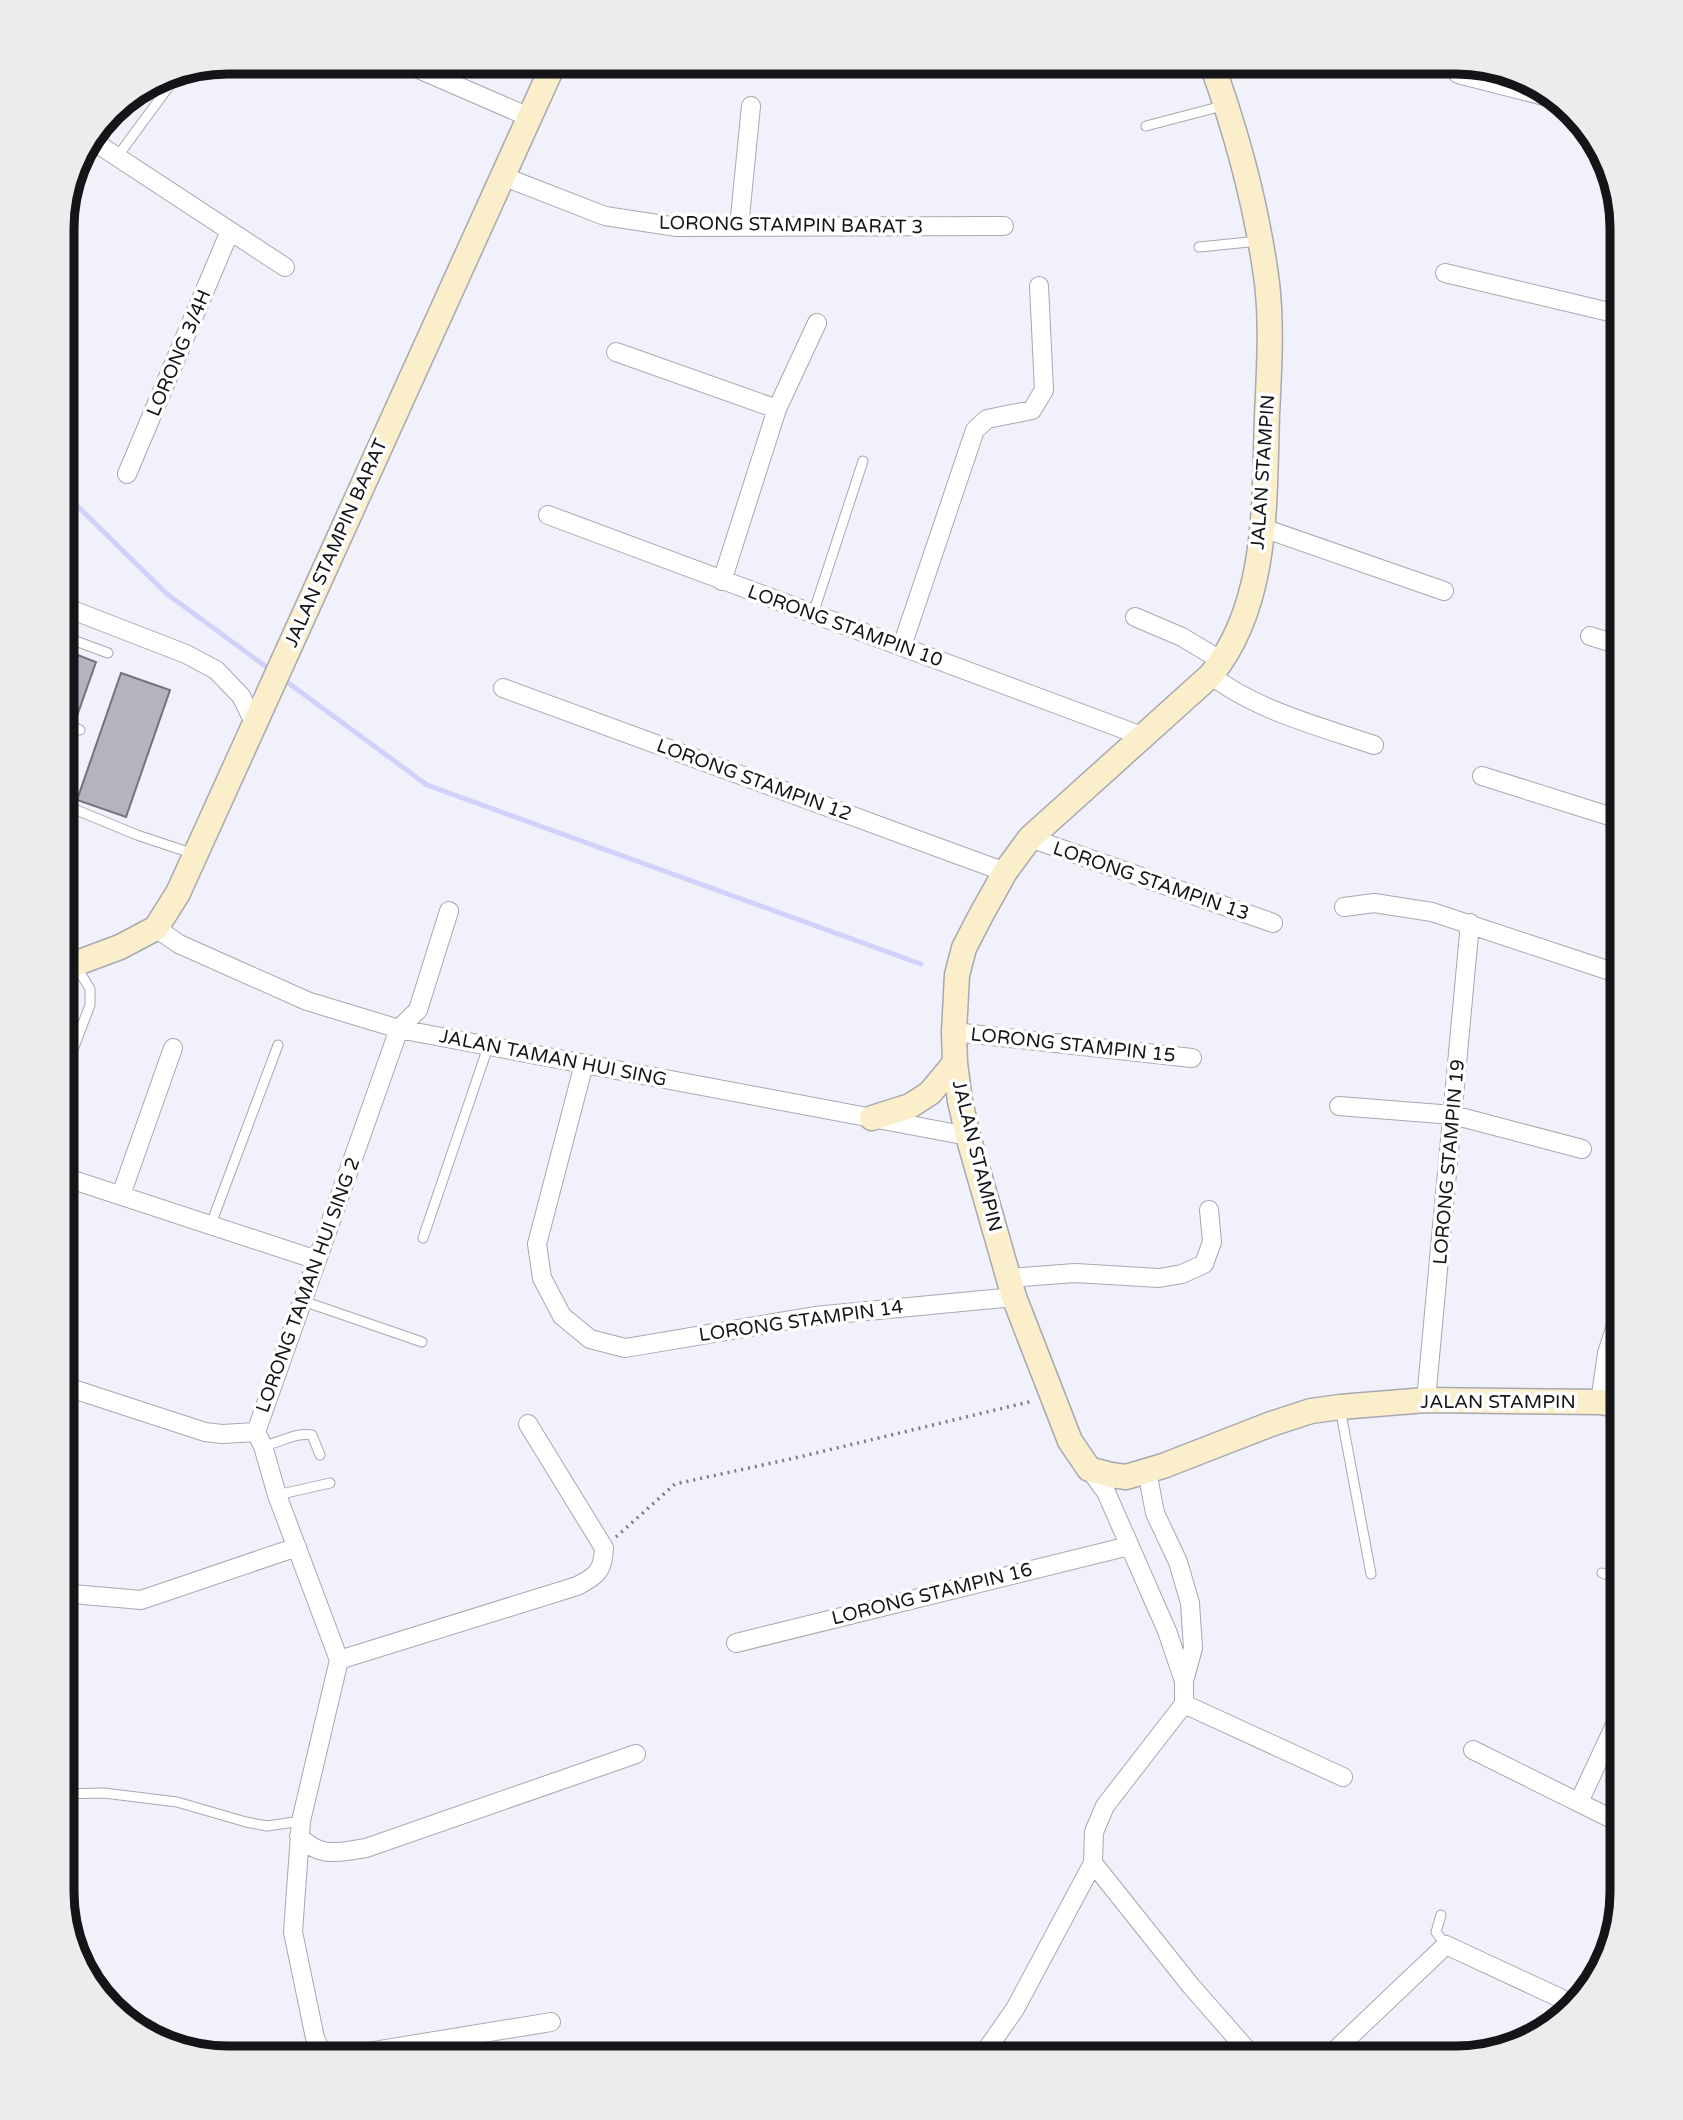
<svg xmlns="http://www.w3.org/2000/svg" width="1683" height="2120" viewBox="0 0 1683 2120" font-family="'Varela Round',sans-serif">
<rect width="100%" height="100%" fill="#f0f1fb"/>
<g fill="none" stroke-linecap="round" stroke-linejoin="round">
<path stroke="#d1d2fa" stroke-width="5" d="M 62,491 L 167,594 L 272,671
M 283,679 L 427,785 L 921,964"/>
</g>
<path fill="#b3b4be" stroke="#73737c" stroke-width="2" d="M 62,649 L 96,662 L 77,716 L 62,710 Z
M 121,673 L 170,690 L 126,817 L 77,800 Z"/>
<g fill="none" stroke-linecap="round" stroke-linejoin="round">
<g stroke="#a8a8b2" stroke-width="11">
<path id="lane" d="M 1146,126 L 1226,105
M 117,157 L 181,70
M 1199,247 L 1259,241
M 813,614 L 863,461
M 62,636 L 108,653
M 62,723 L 80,730
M 62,769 L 66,771
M 62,804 L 137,835 L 194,854
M 61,1081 L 90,1005 L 90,989 L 76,966
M 211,1224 L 278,1045
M 423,1238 L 488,1047
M 303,1301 L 422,1342
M 1340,1408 L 1371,1574
M 263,1446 C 279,1443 296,1432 312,1435 L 320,1455
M 277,1495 L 330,1483
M 1602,1573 L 1622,1581
M 61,1794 L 104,1793 L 177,1802 L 246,1822 L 267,1826 L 301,1821
M 1441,1915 L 1436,1932 L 1446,1945"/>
</g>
<g stroke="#a8a8b2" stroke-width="20">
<path id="street" d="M 400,61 L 529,117
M 1458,74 L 1556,99
M 90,139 L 285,267
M 502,176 L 605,216 L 677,227 L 1004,226
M 739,227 L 751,106
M 1445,273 L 1622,315
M 616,352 L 777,409
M 127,474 L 230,231
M 548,515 L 1142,736
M 1263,528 L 1444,591
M 722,581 L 777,409 L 817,323
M 62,606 L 186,654 L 216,670 L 241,696 L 255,724
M 1135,617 L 1182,637 L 1222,661
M 1590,636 L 1622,646
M 902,646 L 975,430 L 987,419 L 1032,410 L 1044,390 L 1039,286
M 1211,675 C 1255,710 1321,727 1374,745
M 503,688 L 1005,872
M 1482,776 L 1622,820
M 1030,838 L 1273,923
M 1344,907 L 1374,903 L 1432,912 L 1622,975
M 449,911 L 418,1010 L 399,1029 L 256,1432 L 263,1446 L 277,1495 L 339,1660 L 301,1821 L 293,1932 L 315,2038 C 320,2050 324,2054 337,2057 L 551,2022
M 156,928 L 179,944 L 307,1001 L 399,1029 L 968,1136
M 954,1032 L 1192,1058
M 584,1064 L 537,1244 L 542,1278 L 562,1316 L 590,1339 L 625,1348 L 815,1316 L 1014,1297
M 1339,1106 L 1453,1115 L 1582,1149
M 61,1176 L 317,1260
M 121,1195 L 173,1048
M 1010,1278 L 1075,1273 L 1159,1278 L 1182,1274 L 1204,1264 L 1212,1242 L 1209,1210
M 61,1385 L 205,1432 L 222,1434 L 256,1432
M 1426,1400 L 1470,923
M 1600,1402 L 1607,1353 L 1622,1307
M 1147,1471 L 1155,1513 L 1178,1562 L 1190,1603 L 1193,1648 L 1184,1681
M 61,1593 L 141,1600 L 297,1547
M 736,1643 L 1129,1546
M 339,1660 L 577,1586 C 597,1576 603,1571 604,1548 L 528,1424
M 1184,1704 L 1343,1777
M 1473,1750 L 1622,1824
M 1579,1802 L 1622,1710
M 299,1836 C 321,1859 337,1852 366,1848 L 636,1754
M 1093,1863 L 1191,1986 L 1255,2059
M 980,2059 L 1015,2009 L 1093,1863 L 1094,1832 L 1105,1806 L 1184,1704 L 1184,1681 L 1167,1631 L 1106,1492 L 1089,1469
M 1326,2059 L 1446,1945 L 1573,2004"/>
</g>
<g stroke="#a8a8b2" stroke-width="27">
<path id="secondary" d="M 1211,62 C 1237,133 1257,207 1267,283 C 1272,326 1269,371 1267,415 C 1264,502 1269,604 1211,675 L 1030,838 L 1005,872 L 980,917 L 964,948 L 957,975 L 954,1032 L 955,1063 L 960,1101 L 968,1136 L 1014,1297 L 1070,1441 L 1089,1469 L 1111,1475 L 1126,1477 L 1163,1466 L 1271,1424 L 1311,1411 L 1340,1407 L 1426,1400 L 1600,1402 L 1622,1405
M 61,969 L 120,947 L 156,928 L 178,893 L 555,61
M 872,1118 L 910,1106 L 930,1093 L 955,1063"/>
</g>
<path stroke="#7c7c83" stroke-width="3.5" stroke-dasharray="2 5" stroke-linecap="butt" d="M 616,1537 L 675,1484 L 795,1458 L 1033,1401"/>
<use href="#lane" stroke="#fff" stroke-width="9"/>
<use href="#street" stroke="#fff" stroke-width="18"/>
<use href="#secondary" stroke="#faeecb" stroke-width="24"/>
</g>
<g text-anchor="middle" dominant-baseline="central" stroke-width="7" stroke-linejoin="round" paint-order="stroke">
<g font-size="19" fill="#151519" stroke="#fff">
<text transform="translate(791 225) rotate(1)">LORONG STAMPIN BARAT 3</text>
<text transform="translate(179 353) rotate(-67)">LORONG 3/4H</text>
<text transform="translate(1263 472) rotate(-86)">JALAN STAMPIN</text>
<text transform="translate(336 543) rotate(-66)">JALAN STAMPIN BARAT</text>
<text transform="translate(845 626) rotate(20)">LORONG STAMPIN 10</text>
<text transform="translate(754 780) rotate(20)">LORONG STAMPIN 12</text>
<text transform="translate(1151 881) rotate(19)">LORONG STAMPIN 13</text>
<text transform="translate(1073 1045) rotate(6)">LORONG STAMPIN 15</text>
<text transform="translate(553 1058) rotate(11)">JALAN TAMAN HUI SING</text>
<text transform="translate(977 1156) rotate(76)">JALAN STAMPIN</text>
<text transform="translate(1449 1162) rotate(-85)">LORONG STAMPIN 19</text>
<text transform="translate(308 1285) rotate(-70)">LORONG TAMAN HUI SING 2</text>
<text transform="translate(801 1321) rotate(-8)">LORONG STAMPIN 14</text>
<text x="1498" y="1402">JALAN STAMPIN</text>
<text transform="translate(932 1594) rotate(-14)">LORONG STAMPIN 16</text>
</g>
</g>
<path d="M0 0H1683V2120H0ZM228 74H1456A154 154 0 0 1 1610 228V1892A154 154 0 0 1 1456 2046H228A154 154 0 0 1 74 1892V228A154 154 0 0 1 228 74Z" fill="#ececed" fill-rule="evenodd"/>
<path fill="none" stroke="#151519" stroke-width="9" d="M228 74H1456A154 154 0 0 1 1610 228V1892A154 154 0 0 1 1456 2046H228A154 154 0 0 1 74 1892V228A154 154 0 0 1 228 74Z"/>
</svg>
